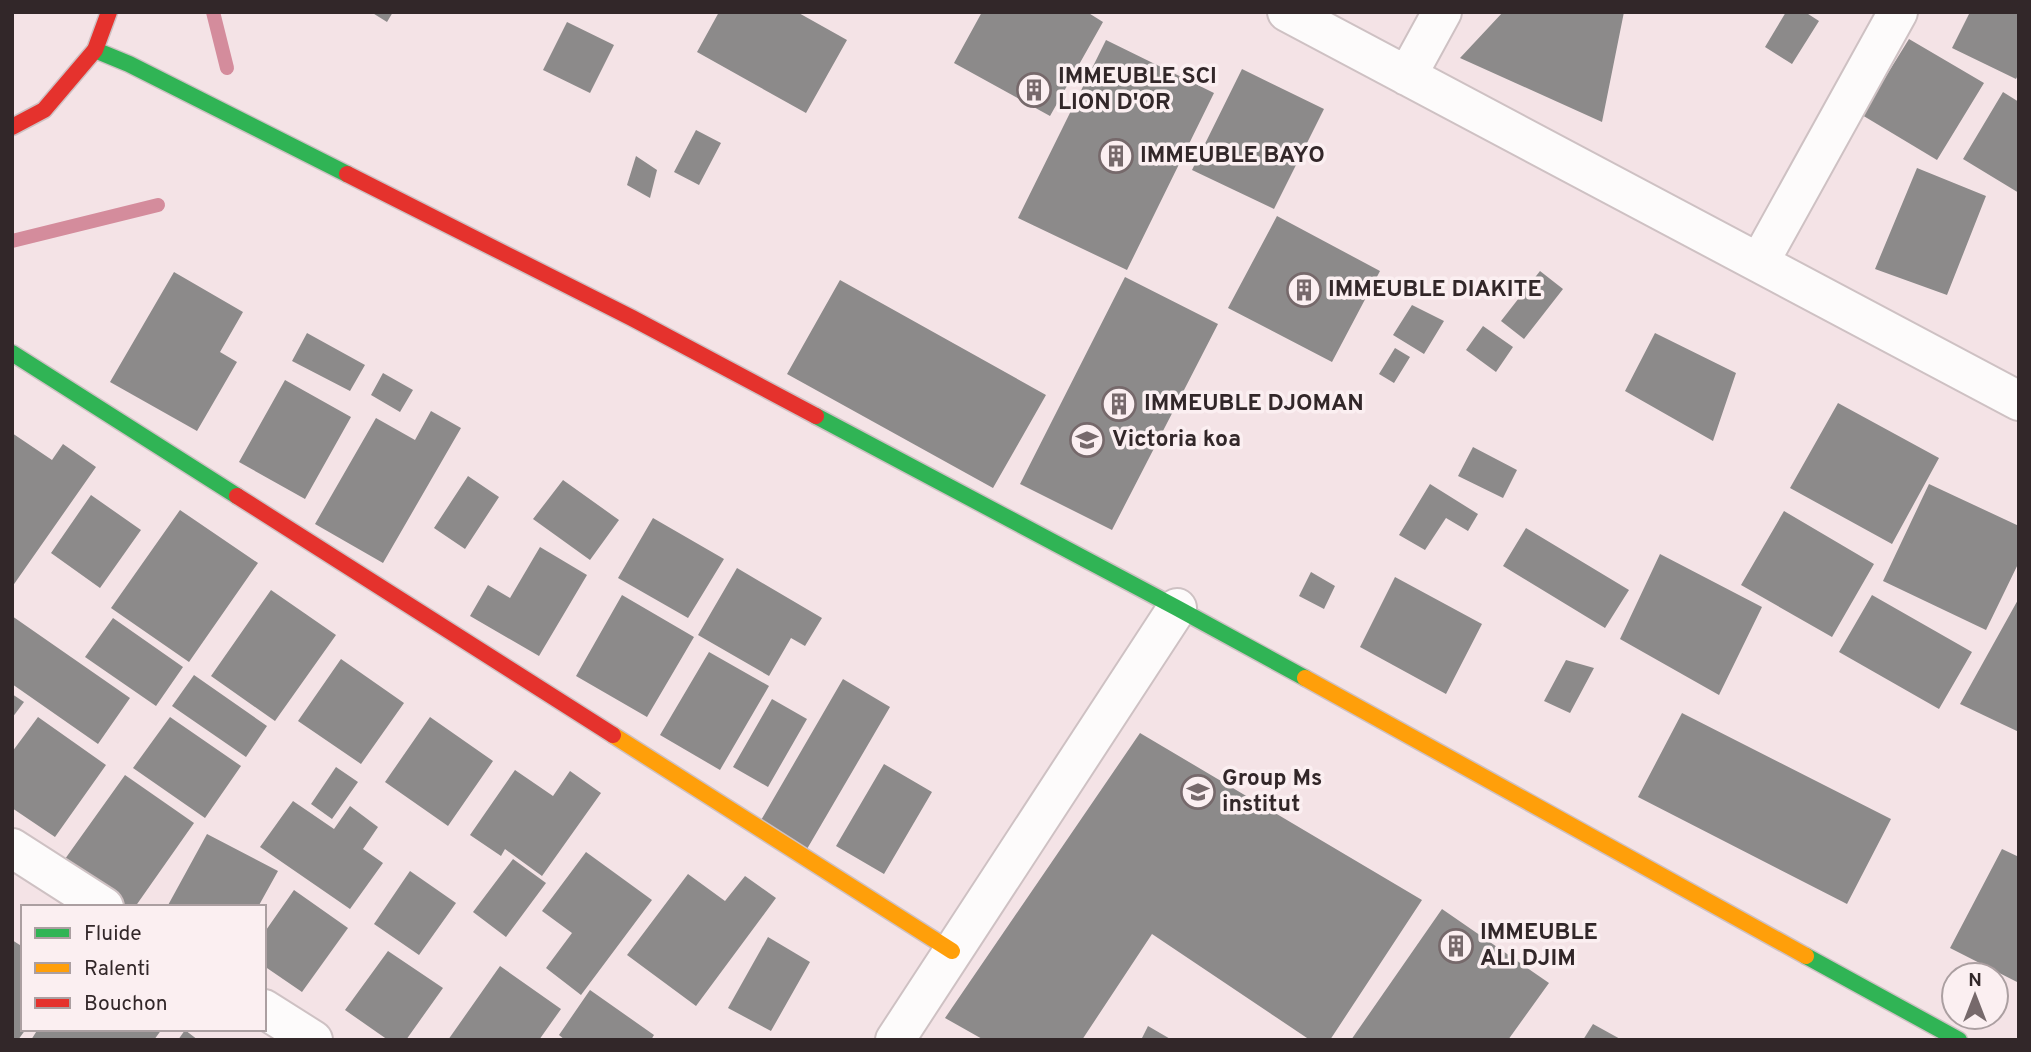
<svg xmlns="http://www.w3.org/2000/svg" width="2031" height="1052" viewBox="0 0 2031 1052" font-family="Overpass,sans-serif">
<rect width="100%" height="100%" fill="#f4e3e6"/>
<g fill="none" stroke-linecap="round" stroke-linejoin="round">
<path stroke="#d48c9c" stroke-width="14" d="M 213,12 L 227,68
M 12,241 L 158,205"/>
</g>
<path fill="#8c8a8a" d="M 371,12 L 393,12 L 387,22 Z
M 719,12 L 797,12 L 847,40 L 806,113 L 697,52 Z
M 982,12 L 1087,12 L 1103,22 L 1050,116 L 954,63 Z
M 1503,12 L 1624,12 L 1602,122 L 1460,58 Z
M 1786,12 L 1805,12 L 1819,21 L 1792,64 L 1765,47 Z
M 1970,12 L 2019,12 L 2019,73 L 2016,79 L 1952,48 Z
M 567,22 L 614,45 L 590,93 L 543,70 Z
M 1909,39 L 1984,83 L 1937,160 L 1862,115 Z
M 1106,40 L 1214,93 L 1127,270 L 1018,218 Z
M 1242,69 L 1324,109 L 1274,209 L 1192,170 Z
M 2003,92 L 2019,102 L 2019,193 L 1963,159 Z
M 696,130 L 721,143 L 699,185 L 674,172 Z
M 636,156 L 657,170 L 650,198 L 627,185 Z
M 1917,168 L 1986,196 L 1947,295 L 1875,269 Z
M 1277,216 L 1380,271 L 1332,362 L 1228,308 Z
M 1540,271 L 1563,289 L 1524,339 L 1501,321 Z
M 174,272 L 243,312 L 220,352 L 237,362 L 197,431 L 110,382 Z
M 1125,277 L 1218,324 L 1112,530 L 1020,484 Z
M 840,280 L 1046,395 L 993,488 L 787,374 Z
M 1412,305 L 1444,321 L 1424,354 L 1393,335 Z
M 1483,326 L 1513,347 L 1496,372 L 1466,350 Z
M 307,333 L 365,365 L 350,391 L 292,361 Z
M 1655,333 L 1736,373 L 1713,441 L 1625,391 Z
M 1395,348 L 1410,357 L 1394,383 L 1379,374 Z
M 383,373 L 413,390 L 400,412 L 371,395 Z
M 285,380 L 351,417 L 305,499 L 239,462 Z
M 1838,403 L 1939,458 L 1892,544 L 1790,488 Z
M 431,411 L 461,428 L 383,563 L 315,524 L 376,418 L 415,440 Z
M 12,433 L 52,460 L 63,444 L 96,467 L 12,587 Z
M 1473,447 L 1517,470 L 1503,498 L 1458,476 Z
M 468,476 L 499,497 L 465,549 L 434,528 Z
M 563,480 L 619,520 L 590,560 L 533,519 Z
M 1430,484 L 1478,514 L 1468,531 L 1446,518 L 1425,550 L 1399,535 Z
M 1929,484 L 2019,526 L 2019,562 L 1986,630 L 1883,581 Z
M 91,495 L 141,530 L 100,588 L 51,553 Z
M 180,510 L 258,563 L 189,662 L 111,608 Z
M 1784,511 L 1874,564 L 1832,637 L 1741,585 Z
M 653,518 L 724,559 L 688,618 L 618,578 Z
M 1526,528 L 1629,590 L 1605,628 L 1503,566 Z
M 540,547 L 587,575 L 539,656 L 470,616 L 488,585 L 510,598 Z
M 1660,554 L 1762,607 L 1719,695 L 1620,639 Z
M 737,568 L 822,618 L 805,646 L 791,638 L 769,676 L 698,635 Z
M 1311,572 L 1335,586 L 1324,609 L 1299,596 Z
M 1395,577 L 1482,624 L 1446,694 L 1360,647 Z
M 271,590 L 336,635 L 275,721 L 211,676 Z
M 622,595 L 694,637 L 647,717 L 576,676 Z
M 1872,595 L 1972,652 L 1939,709 L 1839,652 Z
M 2019,598 L 2019,732 L 1960,704 Z
M 12,616 L 130,698 L 98,744 L 12,684 Z
M 113,618 L 183,667 L 156,706 L 85,657 Z
M 709,652 L 769,686 L 720,770 L 660,735 Z
M 341,659 L 404,703 L 361,764 L 298,721 Z
M 1566,660 L 1594,668 L 1570,713 L 1544,701 Z
M 194,675 L 267,726 L 246,757 L 172,706 Z
M 843,679 L 890,707 L 807,849 L 760,822 Z
M 12,694 L 24,702 L 12,718 Z
M 772,699 L 807,719 L 768,787 L 733,767 Z
M 1682,713 L 1891,819 L 1847,904 L 1638,797 Z
M 38,717 L 106,765 L 55,837 L 12,808 L 12,752 Z
M 170,717 L 241,766 L 205,818 L 133,768 Z
M 430,717 L 493,761 L 448,826 L 385,782 Z
M 1140,733 L 1422,900 L 1330,1040 L 1310,1040 L 1152,934 L 1082,1040 L 984,1040 L 945,1018 Z
M 884,764 L 932,792 L 884,874 L 836,846 Z
M 336,767 L 358,782 L 332,819 L 311,804 Z
M 515,770 L 553,796 L 570,771 L 601,793 L 542,876 L 505,849 L 501,856 L 470,835 Z
M 125,775 L 194,823 L 135,907 L 121,907 L 104,886 L 65,859 Z
M 293,801 L 334,829 L 350,806 L 378,827 L 363,849 L 383,863 L 350,909 L 260,847 Z
M 207,834 L 278,871 L 258,907 L 167,907 Z
M 2002,849 L 2019,857 L 2019,983 L 1950,948 Z
M 586,852 L 652,900 L 581,995 L 546,968 L 572,933 L 542,911 Z
M 513,859 L 546,883 L 506,937 L 473,912 Z
M 410,871 L 456,903 L 419,955 L 374,924 Z
M 688,874 L 725,901 L 745,876 L 776,898 L 696,1006 L 627,955 Z
M 294,890 L 348,928 L 302,992 L 264,966 L 264,933 Z
M 1442,909 L 1549,983 L 1508,1040 L 1351,1040 Z
M 768,937 L 810,962 L 771,1031 L 728,1008 Z
M 12,940 L 23,947 L 23,1029 L 26,1029 L 18,1040 L 12,1040 Z
M 388,951 L 443,988 L 406,1040 L 388,1040 L 345,1010 Z
M 500,966 L 561,1009 L 539,1040 L 448,1040 Z
M 590,990 L 654,1035 L 651,1040 L 565,1040 L 559,1035 Z
M 1593,1024 L 1622,1040 L 1583,1040 Z
M 1148,1026 L 1172,1040 L 1141,1040 Z
M 38,1029 L 162,1029 L 154,1040 L 31,1040 Z
M 185,1030 L 198,1040 L 178,1040 Z"/>
<g fill="none" stroke-linecap="round" stroke-linejoin="round">
<g stroke="#cec1c3" stroke-width="42">
<path id="street" d="M 1287,12 L 2019,401
M 1407,76 L 1442,12
M 1759,263 L 1898,12
M 12,848 L 104,907
M 264,1009 L 313,1040
M 895,1040 L 1177,608"/>
</g>
<g stroke="#cec1c3" stroke-width="19">
<path id="fast" d="M 95,50 L 129,64 L 347,174
M 12,353 L 237,496
M 816,416 L 1177,608 L 1305,678
M 1806,956 L 1959,1040"/>
</g>
<g stroke="#cec1c3" stroke-width="19">
<path id="slow" d="M 1305,678 L 1806,956
M 613,735 L 952,951"/>
</g>
<g stroke="#cec1c3" stroke-width="19">
<path id="jam" d="M 12,127 L 44,110 L 95,50 L 109,12
M 347,174 L 632,318 L 816,416
M 237,496 L 613,735"/>
</g>
<use href="#street" stroke="#fdfbfb" stroke-width="38"/>
<use href="#fast" stroke="#30b455" stroke-width="16"/>
<use href="#slow" stroke="#ff9f0a" stroke-width="16"/>
<use href="#jam" stroke="#e5322d" stroke-width="16"/>
</g>
<defs>
<g id="building-ring" transform="scale(1.75)"><circle r="9.5" fill="#fbeff1" stroke="#76696b" stroke-width="1.5"/><path d="M-4-6H4V6H1V3H-1V6H-4ZM-2.5-4.3h1.7v1.8h-1.7ZM.8-4.3h1.7v1.8H.8ZM-2.5-1h1.7V.8h-1.7ZM.8-1h1.7V.8H.8Z" fill="#76696b"/></g>
<g id="school-ring" transform="scale(1.75)"><circle r="9.5" fill="#fbeff1" stroke="#76696b" stroke-width="1.5"/><path d="M0-5L7-2L0 1L-7-2ZM-4 1L0 2.5L4 1V4Q0 6-4 4Z" fill="#76696b"/></g>
</defs>
<g fill-rule="evenodd">
<use href="#building-ring" x="1034" y="90"/>
<use href="#building-ring" x="1116" y="156"/>
<use href="#building-ring" x="1304" y="290"/>
<use href="#building-ring" x="1119" y="404"/>
<use href="#school-ring" x="1087" y="440"/>
<use href="#school-ring" x="1198" y="792"/>
<use href="#building-ring" x="1456" y="946"/>
</g>
<g text-anchor="middle" dominant-baseline="central" stroke-width="7" stroke-linejoin="round" paint-order="stroke">
<g font-size="23" font-weight="bold" fill="#322729" stroke="#fbeff1" text-anchor="start">
<text x="1058" y="77">IMMEUBLE SCI<tspan x="1058" dy="26">LION D'OR</tspan></text>
<text x="1140" y="156">IMMEUBLE BAYO</text>
<text x="1328" y="290">IMMEUBLE DIAKITE</text>
<text x="1144" y="404">IMMEUBLE DJOMAN</text>
<text x="1112" y="440">Victoria koa</text>
<text x="1222" y="779">Group Ms<tspan x="1222" dy="26">institut</tspan></text>
<text x="1480" y="933">IMMEUBLE<tspan x="1480" dy="26">ALI DJIM</tspan></text>
</g>
</g>
<rect width="2031" height="1052" fill="none" stroke="#322729" stroke-width="28"/>
<rect x="21" y="905" width="245" height="126" fill="#fbeff1" stroke="#ab9fa1" stroke-width="2"/>
<rect x="35" y="928" width="35" height="10" fill="#30b455" stroke="#ab9fa1" stroke-width="2"/>
<text x="84" y="940" font-size="21" fill="#322729">Fluide</text>
<rect x="35" y="963" width="35" height="10" fill="#ff9f0a" stroke="#ab9fa1" stroke-width="2"/>
<text x="84" y="975" font-size="21" fill="#322729">Ralenti</text>
<rect x="35" y="998" width="35" height="10" fill="#e5322d" stroke="#ab9fa1" stroke-width="2"/>
<text x="84" y="1010" font-size="21" fill="#322729">Bouchon</text>
<g transform="translate(1975 996)"><circle r="33" fill="#fbeff1" stroke="#ab9fa1" stroke-width="2"/>
<path d="M0-5L12 26L0 18L-12 26Z" fill="#76696b"/>
<text y="-10" font-size="19" font-weight="bold" text-anchor="middle" fill="#322729">N</text>
</g>
</svg>
